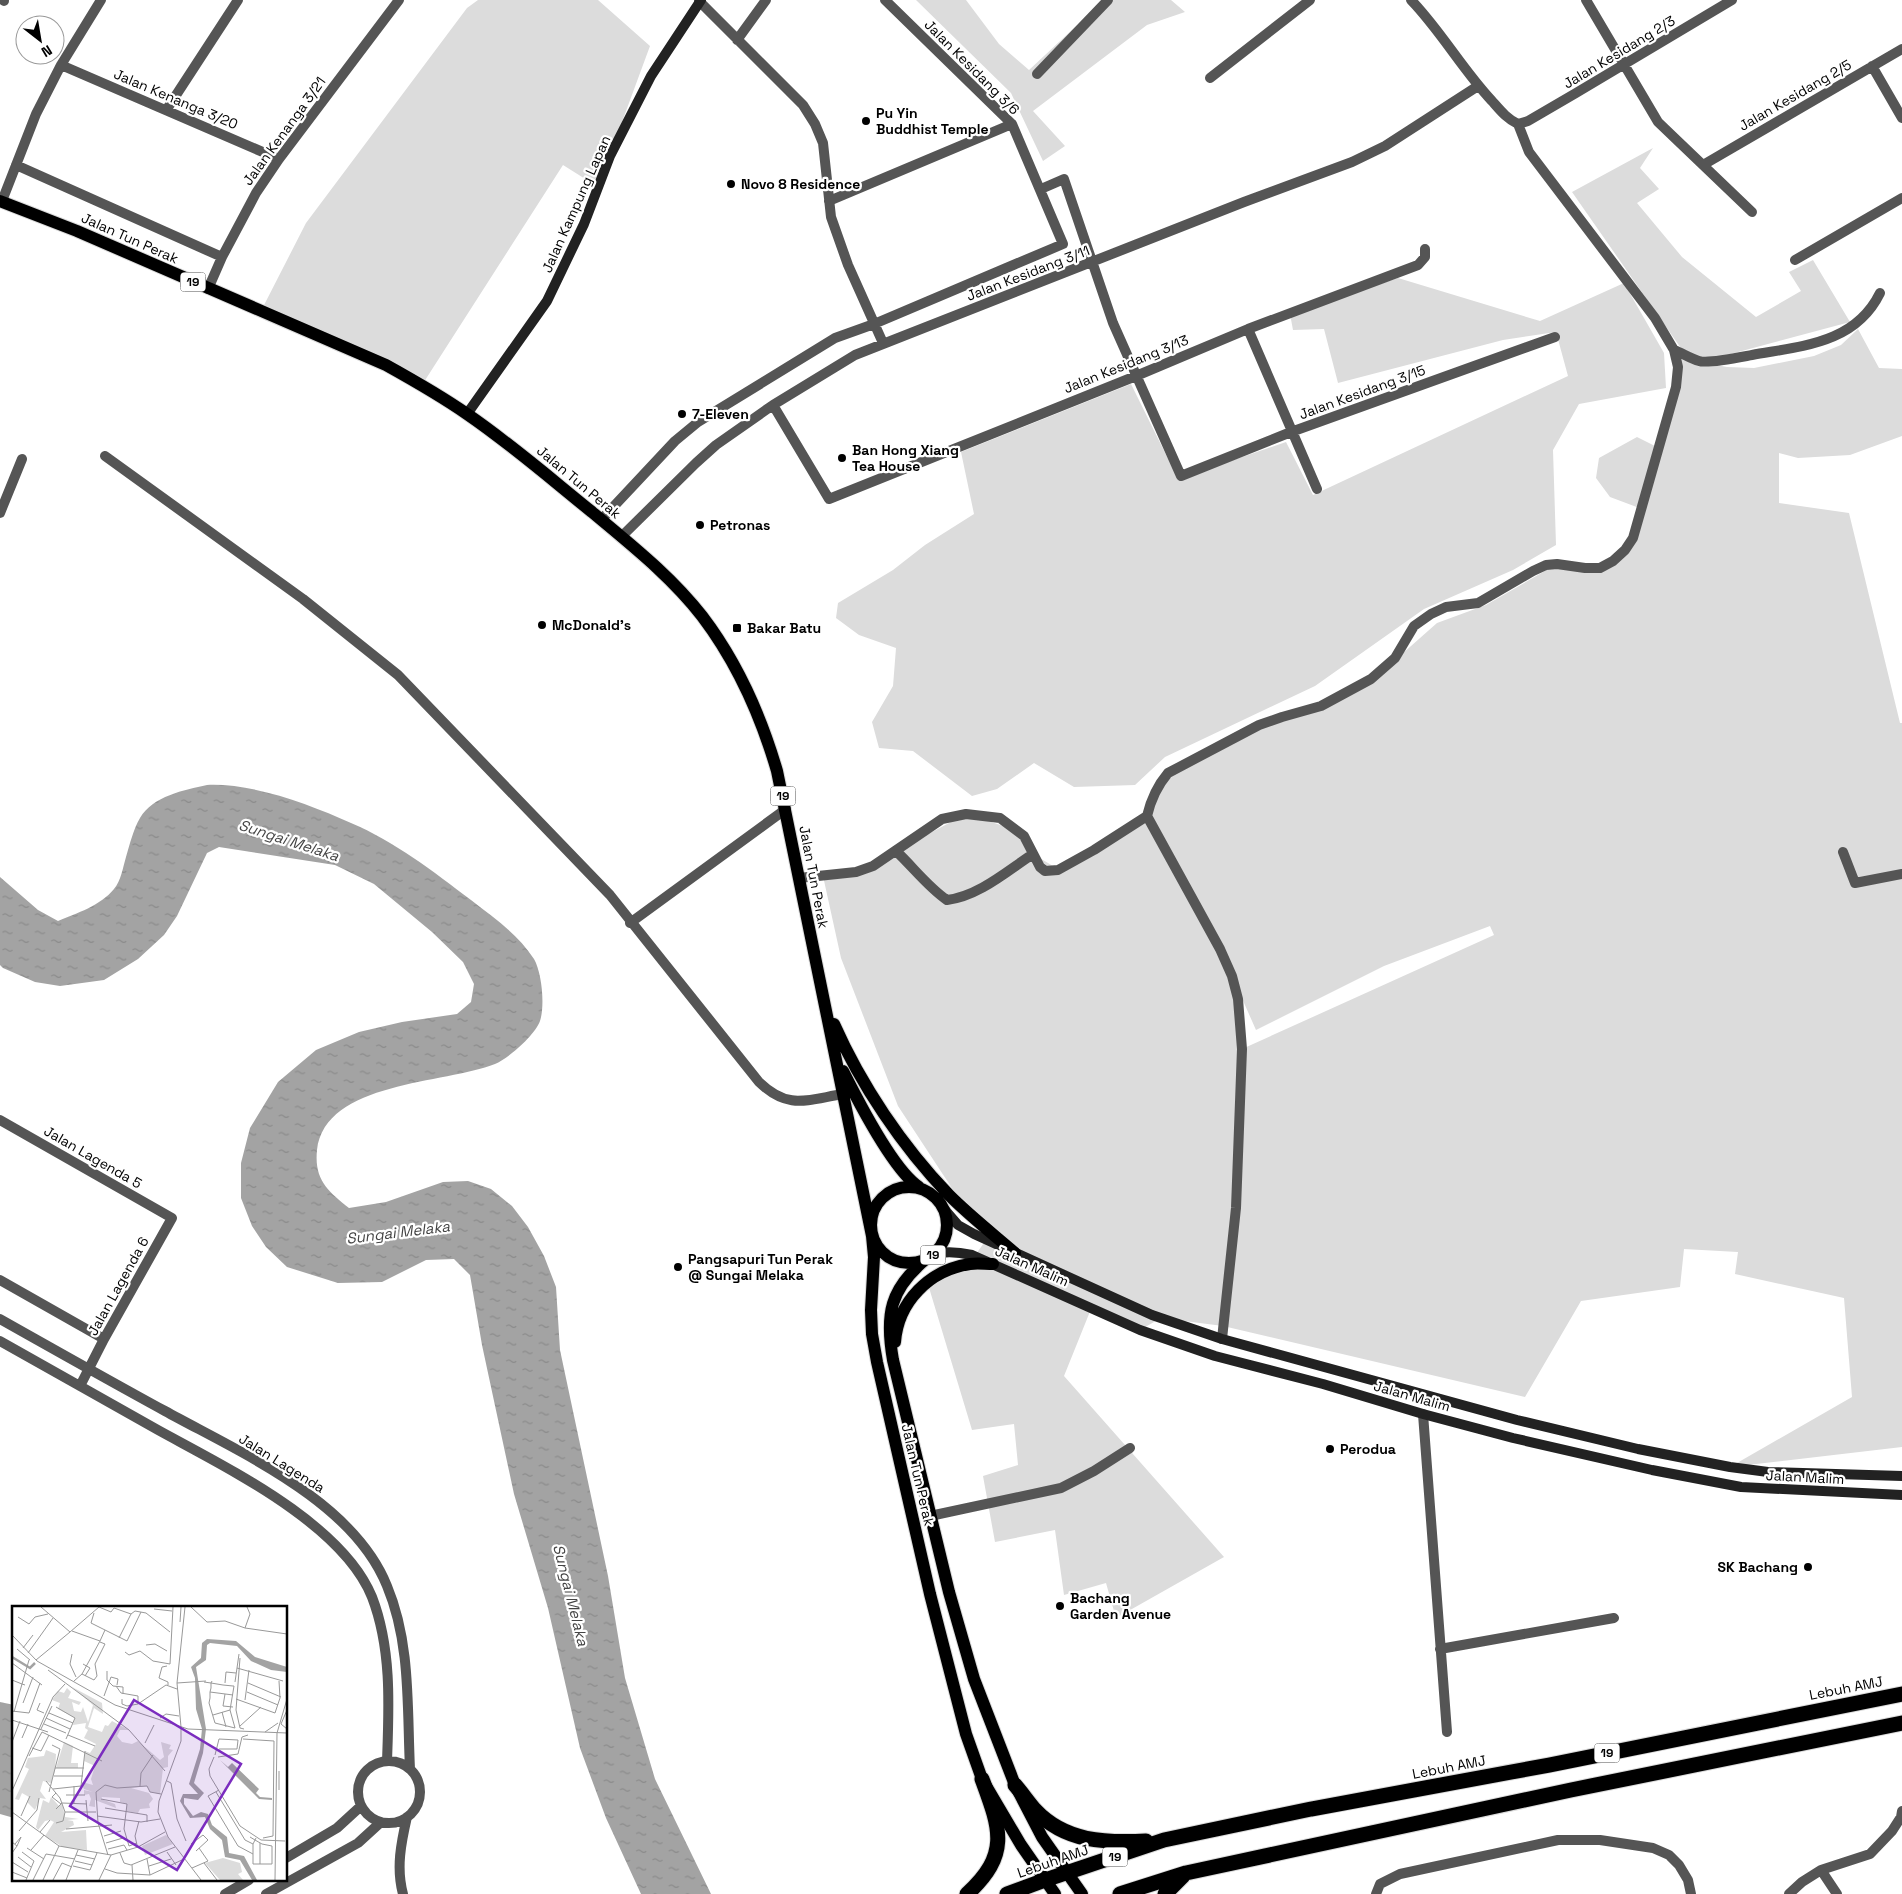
<svg xmlns="http://www.w3.org/2000/svg" width="1902" height="1894" viewBox="0 0 1902 1894" font-family="'Space Grotesk',sans-serif">
<defs>
<pattern id="water-ripples" width="26" height="14" patternUnits="userSpaceOnUse" patternTransform="scale(1.25)"><rect width="26" height="14" fill="#a3a3a3"/><path d="M2 4q2-2 4 0t4 0M15 11q2-2 4 0t4 0" fill="none" stroke="#8b8b8b"/></pattern>
</defs>
<rect width="100%" height="100%" fill="#fff"/>
<path fill="#dcdcdc" fill-rule="evenodd" d="M 478,0 L 598,0 L 650,46 L 598,187 L 563,165 L 422,385 L 261,311 L 306,223 L 467,8 Z
M 916,0 L 966,0 L 999,44 L 1029,70 L 1104,0 L 1171,0 L 1185,12 L 1147,25 L 1033,111 L 1065,146 L 1043,161 L 1011,93 Z
M 1653,148 L 1640,168 L 1659,189 L 1637,203 L 1682,257 L 1756,317 L 1801,291 L 1789,272 L 1813,260 L 1850,322 L 1701,362 L 1727,367 L 1754,368 L 1814,356 L 1841,345 L 1858,329 L 1879,368 L 1902,369 L 1902,436 L 1850,455 L 1798,458 L 1779,453 L 1779,503 L 1849,513 L 1900,723 L 1902,723 L 1902,1447 L 1730,1467 L 1852,1397 L 1844,1298 L 1735,1274 L 1738,1252 L 1684,1249 L 1680,1287 L 1581,1301 L 1525,1397 L 1223,1326 L 1161,1318 L 1140,1330 L 1091,1309 L 1064,1376 L 1224,1557 L 1116,1618 L 1106,1583 L 1064,1595 L 1055,1530 L 995,1542 L 983,1476 L 1018,1465 L 1014,1424 L 972,1430 L 927,1281 L 969,1264 L 986,1240 L 898,1106 L 841,958 L 823,876 L 873,866 L 896,851 L 966,814 L 1016,830 L 1033,854 L 1058,869 L 1147,816 L 1168,773 L 1259,725 L 1321,706 L 1385,669 L 1437,623 L 1486,605 L 1557,564 L 1600,568 L 1633,538 L 1642,509 L 1610,497 L 1596,478 L 1599,458 L 1637,437 L 1659,448 L 1676,387 L 1674,350 L 1685,354 L 1572,192 ZM 1490,926 L 1494,935 L 1242,1049 L 1233,978 L 1256,1030 L 1384,966 Z
M 1398,278 L 1540,321 L 1624,283 L 1664,353 L 1666,388 L 1579,404 L 1553,450 L 1556,545 L 1513,570 L 1424,609 L 1315,686 L 1165,757 L 1135,785 L 1074,787 L 1034,763 L 997,789 L 972,796 L 913,751 L 879,748 L 872,722 L 893,686 L 896,648 L 859,635 L 836,618 L 838,603 L 893,570 L 925,545 L 974,514 L 961,452 L 1131,384 L 1178,479 L 1286,442 L 1313,495 L 1568,376 L 1556,332 L 1503,340 L 1338,383 L 1324,329 L 1293,330 L 1290,314 Z"/>
<path fill="url(#water-ripples)" d="M 207,785 C 253,783 309,804 351,823 C 394,841 434,872 471,900 C 494,918 518,934 534,959 C 542,973 545,1006 540,1021 C 535,1035 509,1058 495,1064 C 445,1084 325,1081 317,1150 C 314,1180 328,1191 349,1208 L 386,1202 L 443,1182 L 468,1181 L 491,1189 L 512,1206 L 528,1227 L 544,1256 L 556,1287 L 560,1350 L 608,1576 L 625,1678 L 655,1779 L 711,1894 L 641,1894 L 606,1818 L 580,1748 L 548,1608 L 514,1494 L 482,1345 L 470,1275 L 454,1259 L 426,1260 L 382,1282 L 338,1283 L 287,1267 L 266,1247 L 252,1226 L 241,1198 L 241,1163 L 250,1128 L 278,1082 L 316,1050 L 359,1032 L 402,1022 L 457,1014 L 471,1002 L 474,984 L 463,962 L 432,932 L 374,884 L 335,865 L 219,847 L 207,853 L 177,916 L 164,935 L 138,959 L 104,980 L 60,986 L 35,982 L 3,968 L 0,965 L 0,877 L 38,910 L 58,921 C 77,913 100,906 114,889 C 121,881 123,867 126,857 C 130,844 133,830 140,818 C 153,796 184,790 207,785 Z
M 0,1702 L 14,1705 L 14,1818 L 0,1814 Z"/>
<g fill="none" stroke-linecap="round" stroke-linejoin="round">
<g stroke="#dbdbdb" stroke-width="14">
<path id="primary" d="M 0,201 L 77,231 L 386,365 C 413,380 441,396 467,414 C 511,444 551,479 592,512 C 630,544 671,576 702,616 C 737,662 761,716 777,771 L 872,1236 L 874,1257 L 871,1310 L 872,1334 L 877,1362 L 930,1594 L 966,1734 L 982,1779 L 1021,1845 L 1055,1894
M 834,1024 C 861,1085 902,1146 949,1195 C 970,1216 993,1234 1015,1253
M 843,1071 C 858,1101 893,1170 919,1187
M871 1225a38 38 0 1 1 76 0a38 38 0 1 1-76 0Z
M 926,1259 C 890,1289 885,1314 893,1360 L 949,1592 L 974,1679 L 1015,1785 L 1042,1837 L 1082,1894
M 895,1342 C 898,1302 929,1270 970,1264 C 977,1263 985,1264 993,1264"/>
</g>
<g stroke="#dbdbdb" stroke-width="17">
<path id="highway" d="M 1015,1785 C 1022,1793 1028,1802 1035,1810 C 1065,1842 1105,1843 1146,1841
M 967,1894 C 1011,1854 1000,1828 982,1779
M 1007,1894 L 1045,1880 L 1164,1840 L 1311,1809 L 1549,1765 L 1902,1694
M 1120,1894 L 1186,1873 L 1571,1790 L 1902,1723
M 1165,1894 L 1183,1876"/>
</g>
<path stroke="#555" stroke-width="10" d="M 3,0 L 4,1
M 1586,0 L 1658,122 L 1752,212
M 699,1 L 803,105 L 815,124 L 823,143 L 831,217 L 848,265 L 883,343
M 737,40 L 766,0
M 61,65 L 279,159
M 1872,66 L 1902,118
M 1037,74 L 1108,0
M 1210,78 L 1310,0
M 167,109 L 238,0
M 1518,124 L 1528,121 L 1576,93 L 1732,0
M 16,165 L 222,257
M 1703,165 L 1902,49
M 1041,189 L 1064,179 L 1113,323 L 1181,476 L 1291,432 L 1555,337
M 2,201 L 36,114 L 61,65 L 101,0
M 829,201 L 1012,124
M 1795,260 L 1902,198
M 208,289 L 222,257 L 256,193 L 279,159 L 399,0
M 1248,329 L 1317,489
M 1674,350 C 1682,353 1691,359 1699,361 C 1708,364 1741,357 1752,355 C 1801,346 1855,344 1880,293
M 773,405 L 829,499 L 1136,376 L 1248,329 L 1418,265 L 1425,257 L 1425,249
M 105,456 L 303,599 L 398,675 L 610,895 L 759,1082 C 788,1110 806,1100 843,1094
M 0,513 L 22,459
M 601,520 L 675,441 L 698,422 L 835,338 L 874,324 L 1063,244 L 1012,124 L 885,0
M 621,537 L 696,463 L 716,445 L 773,405 L 855,355 L 1244,202 L 1352,162 L 1385,146 L 1478,86
M 1147,816 L 1220,949 L 1232,976 L 1238,999 L 1242,1049 L 1236,1208 L 1222,1339
M 896,851 C 914,868 928,887 947,900 C 979,896 1007,871 1033,854
M 1843,852 L 1855,883 L 1902,874
M 799,878 L 856,872 L 873,866 L 942,819 L 966,814 L 1000,818 L 1024,836 L 1040,867 L 1045,871 L 1058,870 L 1094,850 L 1147,816 C 1151,799 1157,786 1168,773 L 1259,725 L 1282,717 L 1321,706 L 1371,679 L 1395,658 L 1414,626 L 1431,614 L 1446,607 L 1478,603 L 1533,571 L 1546,565 L 1557,564 L 1585,568 L 1600,568 L 1613,561 L 1625,550 L 1633,538 L 1676,387 L 1678,367 L 1674,350 L 1655,318 L 1529,152 L 1518,124 C 1507,119 1500,110 1492,101 C 1462,69 1441,31 1411,0
M 630,923 L 786,809
M 0,1120 L 172,1218 L 104,1339 L 80,1386
M 0,1280 L 104,1339
M 0,1319 C 55,1350 110,1381 165,1411 C 241,1453 353,1501 387,1586 C 411,1643 407,1708 410,1769
M 0,1341 C 53,1371 105,1400 158,1430 C 225,1467 342,1523 372,1597 C 392,1649 389,1707 387,1761
M 1423,1414 L 1447,1732
M 930,1516 L 1061,1488 L 1094,1471 L 1130,1448
M 1440,1649 L 1614,1618
M358 1792a31 31 0 1 1 62 0a31 31 0 1 1-62 0Z
M 286,1858 L 337,1828 L 361,1806
M 1821,1870 L 1870,1854 L 1892,1831 L 1901,1817 L 1902,1811
M 225,1894 L 249,1880
M 266,1894 L 358,1843 L 381,1822
M 403,1894 C 396,1868 401,1843 407,1817
M 1376,1894 L 1380,1884 L 1400,1874 L 1558,1840 L 1600,1840 L 1653,1848 L 1669,1855 L 1679,1865 L 1688,1880 L 1691,1894
M 1789,1894 L 1802,1882 L 1821,1870 L 1837,1894"/>
<path stroke="#222" stroke-width="10" d="M 467,414 L 547,301 L 584,224 L 610,156 L 651,76 L 701,0
M 945,1210 L 958,1225 L 974,1234 L 1152,1315 L 1222,1339 L 1517,1420 L 1638,1449 L 1730,1467 L 1768,1472 L 1902,1476
M 934,1254 C 947,1251 958,1252 972,1255 L 1140,1330 L 1215,1356 L 1323,1384 L 1423,1414 L 1513,1438 L 1652,1470 L 1741,1487 L 1902,1495"/>
<use href="#primary" stroke="#000" stroke-width="12"/>
<use href="#highway" stroke="#000" stroke-width="15"/>
</g>
<g fill="#000" stroke="#fff" stroke-width="2">
<circle cx="866" cy="121" r="5"/>
<circle cx="731" cy="184" r="5"/>
<circle cx="682" cy="414" r="5"/>
<circle cx="842" cy="458" r="5"/>
<circle cx="700" cy="525" r="5"/>
<circle cx="542" cy="625" r="5"/>
<rect x="732" y="623" width="10" height="10" rx="2.5"/>
<circle cx="678" cy="1267" r="5"/>
<circle cx="1330" cy="1449" r="5"/>
<circle cx="1808" cy="1567" r="5"/>
<circle cx="1060" cy="1606" r="5"/>
</g>
<g text-anchor="middle" dominant-baseline="central" stroke-width="4.5" stroke-linejoin="round" paint-order="stroke">
<g fill="#fff" stroke="#4c4c4c" stroke-width="1">
<rect x="180.5" y="272.5" width="25" height="19" rx="4"/>
<rect x="770.5" y="786.5" width="25" height="19" rx="4"/>
<rect x="920.5" y="1245.5" width="25" height="19" rx="4"/>
<rect x="1594.5" y="1743.5" width="25" height="19" rx="4"/>
<rect x="1102.5" y="1847.5" width="25" height="19" rx="4"/>
</g>
<g font-size="12" font-weight="bold" fill="#000">
<text x="193" y="282">19</text>
<text x="783" y="796">19</text>
<text x="933" y="1255">19</text>
<text x="1607" y="1753">19</text>
<text x="1115" y="1857">19</text>
</g>
<g font-size="14" fill="#000" stroke="#fff">
<text transform="translate(1619 52) rotate(-31)">Jalan Kesidang 2/3</text>
<text transform="translate(972 67) rotate(45)">Jalan Kesidang 3/6</text>
<text transform="translate(1795 95) rotate(-30)">Jalan Kesidang 2/5</text>
<text transform="translate(176 99) rotate(23)">Jalan Kenanga 3/20</text>
<text transform="translate(284 131) rotate(-54)">Jalan Kenanga 3/21</text>
<text transform="translate(576 204) rotate(-66)">Jalan Kampung Lapan</text>
<text transform="translate(130 238) rotate(24)">Jalan Tun Perak</text>
<text transform="translate(1028 273) rotate(-21)">Jalan Kesidang 3/11</text>
<text transform="translate(1126 364) rotate(-22)">Jalan Kesidang 3/13</text>
<text transform="translate(1362 392) rotate(-20)">Jalan Kesidang 3/15</text>
<text transform="translate(579 482) rotate(40)">Jalan Tun Perak</text>
<text transform="translate(814 877) rotate(79)">Jalan Tun Perak</text>
<text transform="translate(93 1157) rotate(30)">Jalan Lagenda 5</text>
<text transform="translate(1032 1266) rotate(24)">Jalan Malim</text>
<text transform="translate(118 1286) rotate(-61)">Jalan Lagenda 6</text>
<text transform="translate(1412 1396) rotate(16)">Jalan Malim</text>
<text transform="translate(282 1463) rotate(32)">Jalan Lagenda</text>
<text transform="translate(918 1475) rotate(77)">Jalan Tun Perak</text>
<text transform="translate(1805 1477) rotate(3)">Jalan Malim</text>
<text transform="translate(1846 1688) rotate(-11)">Lebuh AMJ</text>
<text transform="translate(1449 1767) rotate(-11)">Lebuh AMJ</text>
<text transform="translate(1053 1861) rotate(-19)">Lebuh AMJ</text>
</g>
<g font-size="14" font-weight="bold" fill="#000" stroke="#fff" text-anchor="start">
<text x="876" y="113">Pu Yin<tspan x="876" dy="16">Buddhist Temple</tspan></text>
<text x="741" y="184">Novo 8 Residence</text>
<text x="692" y="414">7-Eleven</text>
<text x="852" y="450">Ban Hong Xiang<tspan x="852" dy="16">Tea House</tspan></text>
<text x="710" y="525">Petronas</text>
<text x="552" y="625">McDonald's</text>
<text x="747" y="628">Bakar Batu</text>
<text x="688" y="1259">Pangsapuri Tun Perak<tspan x="688" dy="16">@ Sungai Melaka</tspan></text>
<text x="1340" y="1449">Perodua</text>
<text x="1798" y="1567" text-anchor="end">SK Bachang</text>
<text x="1070" y="1598">Bachang<tspan x="1070" dy="16">Garden Avenue</tspan></text>
</g>
<g font-size="15" font-style="italic" fill="#444" stroke="#fff">
<text transform="translate(289 840) rotate(18)">Sungai Melaka</text>
<text transform="translate(398 1232) rotate(-7)">Sungai Melaka</text>
<text transform="translate(571 1595) rotate(76)">Sungai Melaka</text>
</g>
</g>
<g transform="translate(12 1606)">
<rect width="275" height="275" fill="#fff"/>
<path d="M 60,81 L 90,97 L 91,108 L 82,102 L 76,121 L 90,126 L 93,119 L 96,120 L 100,115 L 117,124 L 108,124 L 105,130 L 110,136 L 120,138 L 126,135 L 148,154 L 152,151 L 149,136 L 159,139 L 157,143 L 161,144 L 156,150 L 156,161 L 151,162 L 148,188 L 138,186 L 135,180 L 119,182 L 137,187 L 141,193 L 137,198 L 138,202 L 128,203 L 126,207 L 114,205 L 115,198 L 108,196 L 108,192 L 90,191 L 89,193 L 103,198 L 104,202 L 83,194 L 83,201 L 77,200 L 79,193 L 77,188 L 72,189 L 72,184 L 81,186 L 72,183 L 70,179 L 70,176 L 81,179 L 79,173 L 83,160 L 72,155 L 73,145 L 78,147 L 84,138 L 72,132 L 76,124 L 73,122 L 74,117 L 61,119 L 63,112 L 46,103 L 48,97 L 40,94 L 46,85 L 52,87 L 55,82 L 59,86 L 56,92 L 69,96 L 67,99 L 60,96 L 62,105 L 69,106 L 71,101 L 76,116 L 81,99 ZM 52,136 L 61,140 L 59,157 L 66,157 L 66,162 L 44,162 ZM 34,144 L 44,148 L 43,165 L 39,177 L 31,175 L 28,185 L 34,193 L 28,192 L 23,204 L 15,196 L 17,191 L 10,187 L 7,194 L 3,193 L 17,163 L 13,161 L 16,152 L 32,150 ZM 39,191 L 47,200 L 50,197 L 53,211 L 67,213 L 55,214 L 61,215 L 62,219 L 49,226 L 74,224 L 75,244 L 51,241 L 33,230 L 42,216 L 38,214 L 33,215 L 26,224 L 24,221 L 31,194 L 37,197 ZM 154,229 L 161,238 L 133,249 L 130,240 Z" fill="#dcdcdc"/>
<path d="M 211,252 L 228,257 L 230,266 L 226,268 L 231,274 L 208,274 L 193,257 Z" fill="#dcdcdc"/>
<path d="M 195,33 L 224,35 L 243,51 L 275,61 L 275,66 L 259,64 L 239,55 L 225,40 L 198,37 L 195,39 L 194,54 L 184,61 L 194,123 L 191,147 L 182,177 L 192,187 L 186,194 L 172,192 L 172,198 L 181,210 L 189,206 L 196,208 L 200,219 L 215,231 L 217,247 L 232,250 L 245,274 L 240,274 L 228,254 L 213,251 L 210,234 L 198,223 L 193,211 L 178,212 L 168,195 L 171,188 L 186,188 L 177,178 L 188,143 L 190,123 L 184,103 L 183,72 L 179,61 L 189,52 L 190,37 ZM 208,154 L 216,161 L 220,157 L 247,183 L 244,187 L 248,191 L 260,192 L 260,194 L 247,193 Z" fill="#a3a3a3"/>
<path fill="none" stroke="#a3a3a3" stroke-width="2.5" d="M 0,51 L 18,62 L 23,57"/>
<path fill="none" stroke="#999" stroke-width="1" d="M 179,1 L 195,16 L 213,15 L 233,22 L 275,28M 142,3 L 160,5M 82,7 L 79,17 L 115,35 L 129,6M 6,11 L 17,18 L 23,11 L 36,8M 168,16 L 169,1M 233,22 L 238,8 L 235,1M 60,25 L 88,35 L 93,24M 58,26 L 87,1 L 99,6 L 102,2 L 119,8 L 123,5 L 134,7 L 158,26M 0,29 L 25,55 L 103,99 L 176,123 L 275,127M 107,32 L 119,8M 134,39 L 143,38 L 155,45M 11,42 L 21,29M 5,43 L 18,54M 113,46 L 117,49 L 128,45 L 141,55 L 158,58M 16,47 L 41,12M 60,48 L 58,58 L 64,71M 228,52 L 224,104 L 228,122 L 232,123M 24,54 L 58,26 L 29,1M 0,57 L 30,79M 71,58 L 78,62 L 73,70M 158,58 L 161,1M 155,60 L 150,61 L 147,72 L 156,76 L 156,79M 225,62 L 271,75M 36,64 L 117,124 L 153,165M 95,65 L 95,74 L 101,80 L 111,81 L 111,88M 70,68 L 82,74 L 85,70 L 83,58 L 93,38 L 88,36M 0,74 L 10,78 L 2,106M 62,75 L 70,68 L 88,35M 192,76 L 199,77 L 211,79 L 221,80 L 222,80 L 218,104 L 223,122 L 203,117 L 197,97 L 198,92 L 198,86 L 199,82 L 199,77 L 200,75M 223,76 L 227,48M 165,77 L 194,75M 213,77 L 214,66 L 224,67M 236,77 L 269,91M 13,79 L 10,78 L 17,54M 104,80 L 109,87 L 126,90 L 126,98 L 154,79 L 165,83M 198,86 L 221,89M 235,86 L 266,99M 213,88 L 211,100 L 221,101M 92,90 L 99,71 L 106,73 L 105,79M 110,93 L 110,98 L 115,100 L 126,98M 224,93 L 263,107 L 268,92 L 267,75M 233,94 L 237,64M 11,97 L 21,71M 28,97 L 25,104 L 32,107M 44,101 L 63,112 L 54,133M 275,104 L 269,118 L 275,123M 0,105 L 17,107 L 28,77M 210,106 L 214,121M 37,107 L 61,117M 201,109 L 218,104M 34,112 L 58,123M 148,112 L 154,108 L 167,110M 0,114 L 36,126M 32,118 L 54,127M 228,120 L 249,101M 169,121 L 165,77 L 173,1M 169,121 L 169,135 L 147,195 L 146,206 L 156,231 L 189,274M 29,123 L 40,100M 253,126 L 266,117M 265,127 L 275,93 L 275,62M 56,129 L 83,140M 10,132 L 16,118M 231,133 L 262,135 L 261,230 L 251,232M 0,136 L 8,115M 133,137 L 142,119M 20,142 L 29,145 L 37,129M 203,149 L 207,133 L 226,134 L 225,143 L 207,143M 17,150 L 30,126 L 90,155M 202,151 L 197,163 L 198,170 L 228,220 L 249,234 L 273,235M 206,151 L 226,148 L 230,131 L 236,129M 43,162 L 72,162M 267,165 L 267,184M 42,170 L 71,170M 34,175 L 48,192 L 53,206 L 51,215 L 44,217M 155,175 L 159,177 L 165,213 L 174,235M 128,180 L 129,167 L 141,149M 41,183 L 69,180 L 73,145M 207,184 L 196,190 L 226,240 L 241,248M 0,185 L 41,91 L 53,78M 37,186 L 48,143 L 40,139M 204,186 L 233,234 L 241,238M 44,187 L 40,191 L 49,198M 54,189 L 73,189M 89,193 L 115,198 L 112,223 L 117,240 L 125,237M 74,194 L 76,215M 62,198 L 62,180M 93,202 L 135,209 L 135,216M 44,203 L 50,197 L 75,198M 0,206 L 47,240 L 99,249 L 126,241 L 153,226M 53,206 L 84,206M 9,210 L 18,190M 85,210 L 129,216 L 148,213M 54,223 L 100,219M 7,225 L 25,204 L 27,192M 28,226 L 38,214M 92,230 L 109,225M 238,231 L 243,234 L 250,238 L 260,240 L 260,258 L 241,258 L 241,238 L 244,232M 0,236 L 5,240 L 0,247M 94,237 L 111,232M 248,237 L 248,258M 3,238 L 9,231 L 5,240M 179,238 L 191,229 L 196,234 L 184,245M 125,239 L 123,230 L 127,215M 15,242 L 32,253M 96,243 L 112,239 L 115,244M 19,244 L 32,229M 10,246 L 22,255 L 14,274M 155,246 L 164,259M 108,247 L 112,257 L 119,259 L 163,241M 64,249 L 83,253M 96,249 L 86,217 L 84,186 L 93,179 L 105,182 L 135,180 L 138,186 L 149,188M 6,251 L 19,261M 135,253 L 138,269M 63,255 L 80,259M 0,256 L 16,266M 192,257 L 205,274M 120,259 L 121,274M 61,260 L 78,264 L 85,247M 137,260 L 159,253M 180,262 L 196,255 L 187,242M 93,263 L 105,267 L 138,269 L 172,253M 0,266 L 15,272M 21,274 L 34,248 L 63,253M 31,274 L 47,240M 41,274 L 50,257 L 60,261M 54,274 L 66,244M 87,274 L 99,249M 263,274 L 265,127"/>
<path fill="#7b2cbf" fill-opacity="0.15" stroke="#7b2cbf" stroke-width="2.5" d="M 122,94 L 229,158 L 165,264 L 58,200 Z"/>
<rect width="275" height="275" fill="none" stroke="#000" stroke-width="2.5"/>
</g>
<g transform="translate(40 40) rotate(149)"><circle r="24" fill="#ffffff" stroke="#999999"/>
<path d="M0-4L9 19L0 12L-9 19Z" fill="#000000"/>
<text y="-8" font-size="14" font-weight="bold" text-anchor="middle" fill="#000000">N</text>
</g>
</svg>
